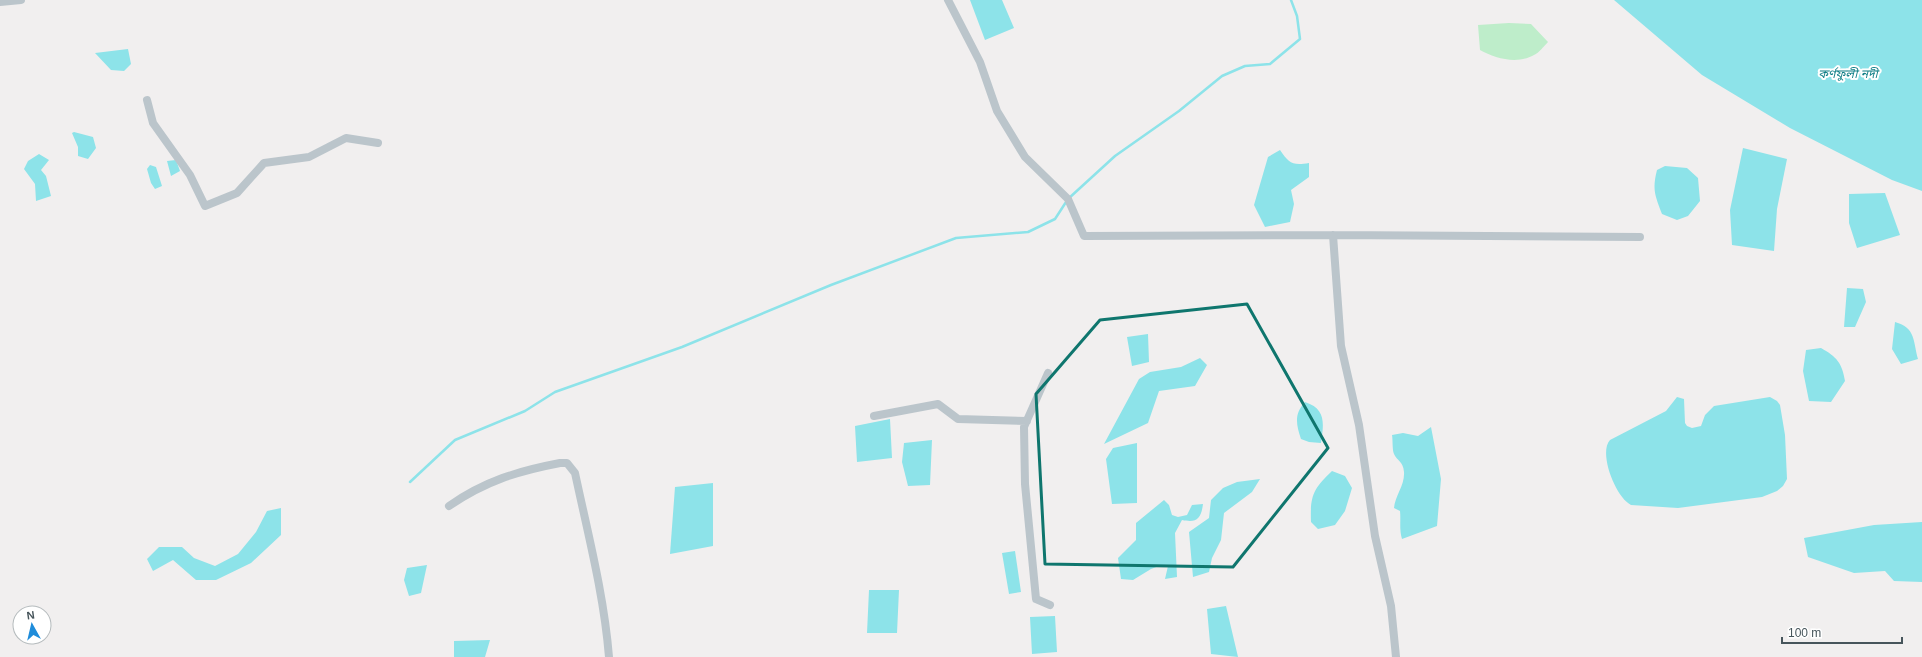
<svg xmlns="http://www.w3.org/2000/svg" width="1922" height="657" viewBox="0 0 1922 657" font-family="Arial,'Noto Sans Bengali',sans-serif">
<rect width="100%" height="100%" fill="#f1efef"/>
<path fill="#beedca" d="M 1509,23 L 1531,24 L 1548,42 C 1544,46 1539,53 1534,55 C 1516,65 1495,58 1480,50 L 1478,25 Z"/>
<path fill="#8de3e9" d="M 970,0 L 1002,0 L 1014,28 L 985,40 Z
M 1614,0 L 1922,0 L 1922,191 L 1892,180 L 1790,128 L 1702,75 Z
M 128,49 L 131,64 L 124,71 L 111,70 L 95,53 Z
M 74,132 L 93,137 L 96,148 L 88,159 L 78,156 L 78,147 L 72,133 Z
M 1743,148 L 1787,159 L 1777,209 L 1774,251 L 1732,245 L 1730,210 Z
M 1280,150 C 1289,163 1292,166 1309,163 L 1309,177 L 1291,190 L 1294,204 L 1290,222 L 1265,227 L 1254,205 L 1268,157 Z
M 39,154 L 49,160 L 41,170 L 46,176 L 51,196 L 36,201 L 35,184 L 24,169 L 28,161 Z
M 176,160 L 180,171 L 171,176 L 167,161 Z
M 150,165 L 156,167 L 162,186 L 155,189 L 151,183 L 147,169 Z
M 1665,166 L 1687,168 L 1698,178 L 1700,201 L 1688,216 L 1677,220 L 1662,214 C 1655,195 1652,190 1657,170 Z
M 1885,193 L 1900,235 L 1857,248 L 1849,223 L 1849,194 Z
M 1847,288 L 1863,289 L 1866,302 L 1855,327 L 1844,327 Z
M 1895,322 C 1916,328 1913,341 1918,359 L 1901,364 L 1892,349 Z
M 1148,334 L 1149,362 L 1132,366 L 1127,337 Z
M 1821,348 C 1837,357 1842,363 1845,381 L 1831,402 L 1809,401 L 1803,371 L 1806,350 Z
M 1200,358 L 1207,365 L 1195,386 L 1159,391 L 1148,423 L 1104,444 L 1139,379 L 1150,372 L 1181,367 Z
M 1677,397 L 1684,399 L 1685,423 L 1687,426 L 1692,428 L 1701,426 L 1705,415 L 1714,406 L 1770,397 L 1777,401 L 1780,405 L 1785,435 L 1787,479 L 1783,486 L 1777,491 L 1762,497 L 1678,508 L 1631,505 C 1616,498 1598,453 1610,440 L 1666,411 Z
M 1305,402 C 1326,409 1324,423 1321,443 L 1309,442 L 1301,439 C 1296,424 1294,414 1305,402 Z
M 890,419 L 892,458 L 857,462 L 855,426 Z
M 1431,427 L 1441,479 L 1437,526 L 1402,539 C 1399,530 1401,520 1400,511 L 1394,508 C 1395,496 1405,485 1404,472 C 1403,461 1397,461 1394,454 C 1392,449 1393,440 1392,435 L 1403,433 L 1418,436 Z
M 932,440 L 930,485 L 908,486 L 902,462 L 904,443 Z
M 1137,443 L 1137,503 L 1112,504 L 1106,459 L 1113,448 Z
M 1332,471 L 1345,476 L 1352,488 L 1345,511 L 1335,525 L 1318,529 L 1311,522 C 1310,496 1313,489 1332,471 Z
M 1260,479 L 1252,492 L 1224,513 L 1221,540 L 1212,558 L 1209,572 L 1193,577 L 1189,532 L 1209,518 L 1211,500 L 1223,488 L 1237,482 Z
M 713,483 L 713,546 L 670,554 L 675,487 Z
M 1164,500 L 1169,505 L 1172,515 L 1178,517 L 1187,515 L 1192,505 L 1203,504 C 1201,519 1197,523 1182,520 L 1175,533 L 1177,577 L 1165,579 L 1168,566 L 1159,566 L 1151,569 L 1133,580 L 1121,579 L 1118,558 L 1136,540 L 1136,523 Z
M 281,508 L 281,535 L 251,563 L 216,580 L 196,580 L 173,560 L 153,571 L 147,559 L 159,547 L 182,547 L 194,558 L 215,566 L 238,554 L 256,532 L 267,511 Z
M 1922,522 L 1922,582 L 1894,581 L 1885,571 L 1854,573 L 1808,557 L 1804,538 L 1874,525 Z
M 1015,551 L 1021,592 L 1009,594 L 1002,553 Z
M 427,565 L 421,593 L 409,596 L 404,580 L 407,568 Z
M 869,590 L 899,590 L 897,633 L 867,633 Z
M 1226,606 L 1238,657 L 1211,654 L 1207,609 Z
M 1055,616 L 1057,652 L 1032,654 L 1030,617 Z
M 490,640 L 485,657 L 454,657 L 454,641 Z"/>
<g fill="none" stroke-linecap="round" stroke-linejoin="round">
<path stroke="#8de3e9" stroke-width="2.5" d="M 410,482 L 455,440 L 525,411 L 555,392 L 682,347 L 831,285 L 956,238 L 1028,232 L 1055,219 L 1068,199 L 1115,156 L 1179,111 L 1222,76 L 1245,66 L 1270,64 L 1300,39 L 1297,16 L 1291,0"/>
<path stroke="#bbc5cb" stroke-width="8" d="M 948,0 L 980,62 L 997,111 L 1025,157 L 1068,199 L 1084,236 L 1333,235 L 1640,237
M 0,2 L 21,0
M 147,100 L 153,123 L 190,175 L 205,206 L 237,193 L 264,163 L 309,157 L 346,138 L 378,143
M 1333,235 L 1341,346 L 1359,425 L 1375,536 L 1391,606 L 1396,657
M 1048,373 L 1024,427 L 1025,484 L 1036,599 L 1050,605
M 874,416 L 938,404 L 958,419 L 1027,421
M 449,506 C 485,481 518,471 560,463 L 567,463 L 575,473 C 588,534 604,595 609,657"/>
</g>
<path fill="none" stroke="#0f766e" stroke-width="3" stroke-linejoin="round" d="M 1247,304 L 1328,448 L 1233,567 L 1045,564 L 1036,394 L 1100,320 Z"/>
<g text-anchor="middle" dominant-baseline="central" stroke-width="4" stroke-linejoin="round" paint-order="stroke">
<g font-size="12" font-style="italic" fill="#117f87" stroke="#fff">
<text x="1848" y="74">কর্ণফুলী নদী</text>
</g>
</g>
<g transform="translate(32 625) rotate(352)"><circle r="19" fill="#ffffff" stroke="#b5bbbd"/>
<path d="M0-3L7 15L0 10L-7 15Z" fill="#1f8cda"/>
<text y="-6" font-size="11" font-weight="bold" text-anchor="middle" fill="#47555b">N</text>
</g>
<path d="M1782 637v6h120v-6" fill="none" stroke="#47555b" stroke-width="2"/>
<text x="1788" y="637" font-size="12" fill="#47555b" stroke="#ffffff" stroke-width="3" paint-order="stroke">100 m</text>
</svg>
